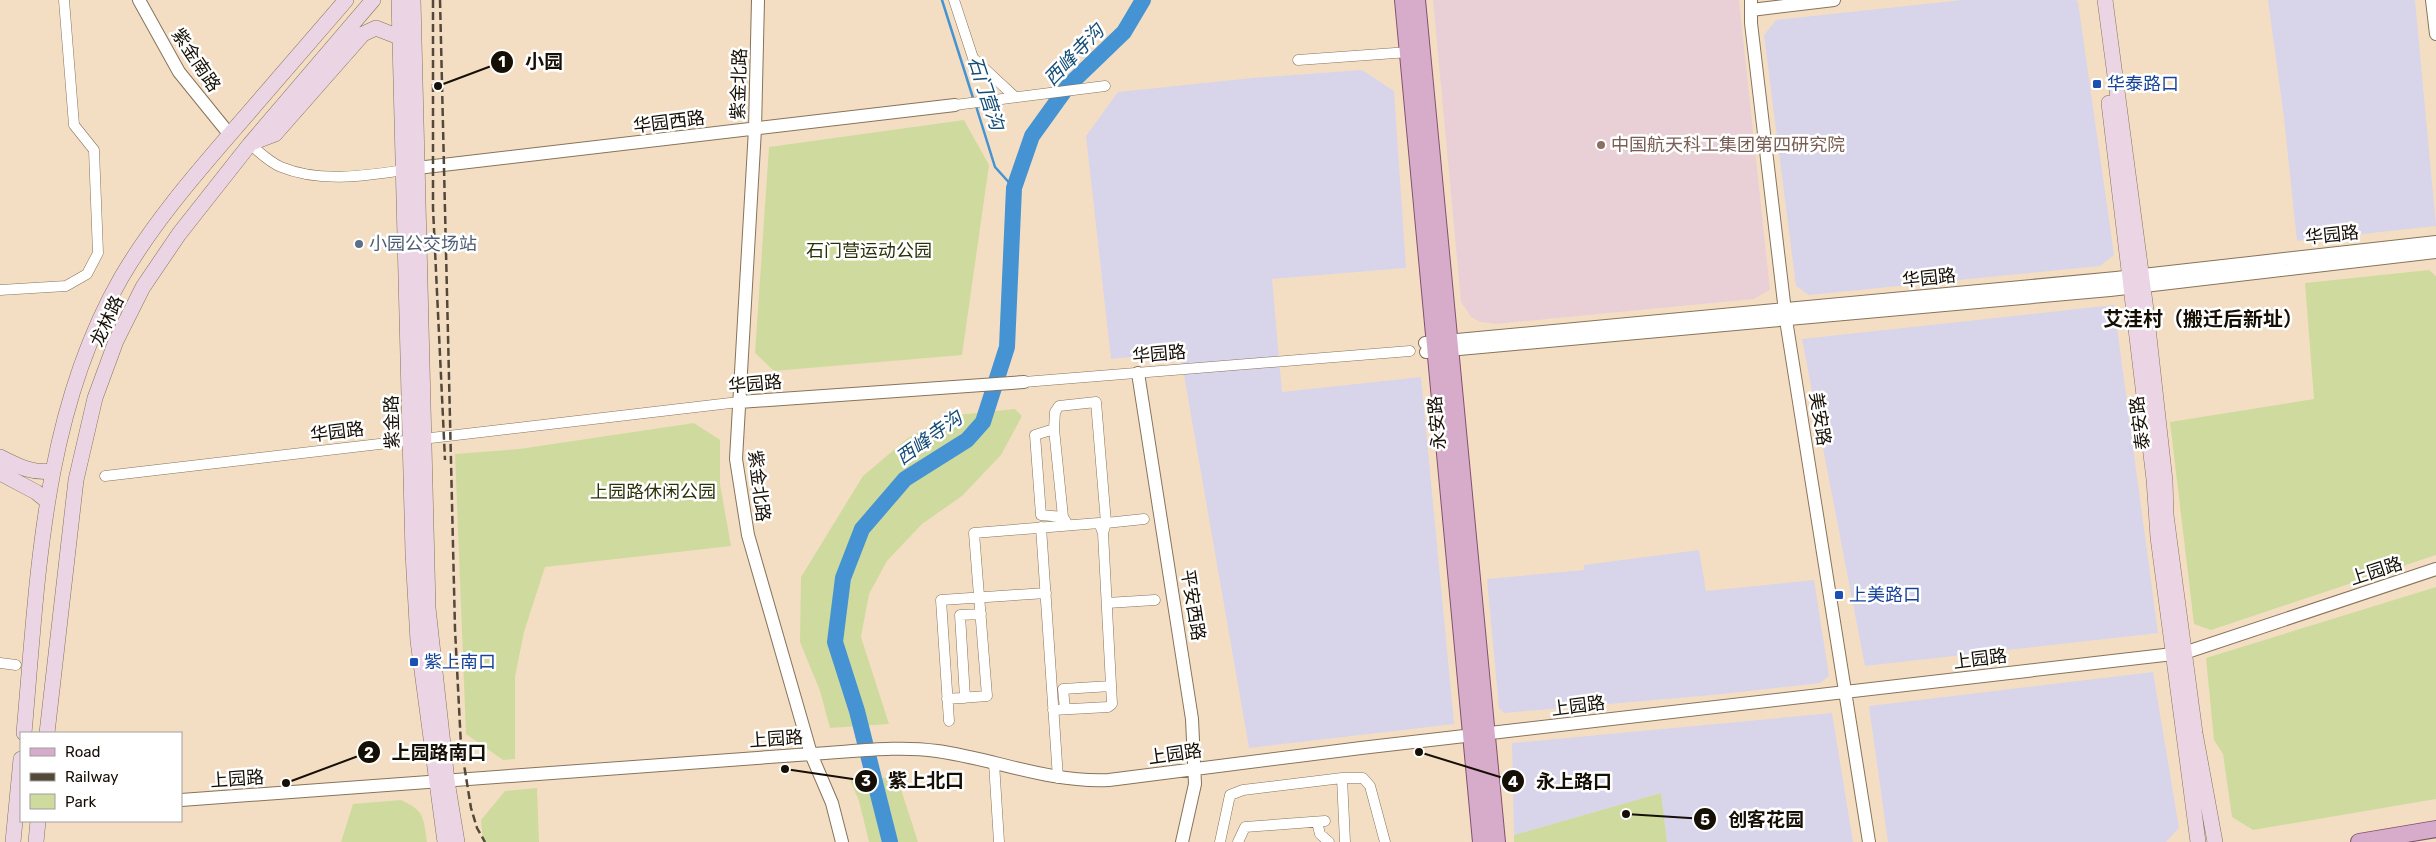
<svg xmlns="http://www.w3.org/2000/svg" width="2436" height="842" viewBox="0 0 2436 842" font-family="Rubik,'Noto Sans SC',sans-serif">
<rect width="100%" height="100%" fill="#f4dec3"/>
<path fill="#d8d4ea" d="M 1962,0 L 2076,0 L 2078,2 L 2114,255 L 2100,266 L 1809,295 L 1796,286 L 1764,35 L 1776,20 Z
M 2268,0 L 2415,0 L 2436,226 L 2297,241 L 2284,118 Z
M 1362,70 L 1394,91 L 1406,268 L 1272,279 L 1282,392 L 1421,377 L 1454,724 L 1249,748 L 1180,352 L 1111,359 L 1086,136 L 1118,92 L 1252,78 Z
M 2114,305 L 2158,633 L 1865,666 L 1802,339 Z
M 1699,550 L 1706,591 L 1814,580 L 1829,676 L 1820,683 L 1713,695 L 1504,713 L 1499,708 L 1487,579 L 1584,570 L 1584,565 Z
M 2153,672 L 2179,828 L 2166,842 L 1888,842 L 1869,706 Z
M 1832,713 L 1853,842 L 1667,842 L 1661,793 L 1514,835 L 1512,743 Z"/>
<path fill="#e9d0d7" d="M 1433,0 L 1739,0 L 1770,290 L 1754,299 L 1496,324 L 1480,322 L 1471,317 L 1461,302 Z"/>
<path fill="#cfdb9e" d="M 964,120 L 989,165 L 962,355 L 774,371 L 755,353 L 769,147 Z
M 2429,270 L 2436,276 L 2436,555 L 2211,630 L 2194,624 L 2170,422 L 2314,399 L 2305,283 Z
M 1015,409 L 1022,416 L 1001,455 L 962,496 L 922,524 L 887,561 L 869,594 L 861,637 L 889,724 L 830,728 L 820,691 L 800,642 L 801,577 L 863,476 L 908,438 L 947,416 Z
M 694,423 L 720,440 L 720,484 L 731,546 L 545,567 L 524,632 L 515,677 L 515,759 L 503,760 L 466,734 L 455,454 L 519,449 Z
M 2436,587 L 2436,799 L 2253,830 L 2232,817 L 2223,754 L 2214,740 L 2206,658 Z
M 897,777 L 918,842 L 869,842 L 859,801 L 850,780 Z
M 537,788 L 539,842 L 483,842 L 481,820 L 505,791 Z
M 1661,793 L 1667,842 L 1514,842 L 1514,835 Z
M 401,800 C 425,811 423,817 427,842 L 341,842 L 353,804 Z"/>
<g fill="none" stroke-linecap="round" stroke-linejoin="round">
<path stroke="#4593d2" stroke-width="2.5" d="M 942,0 L 974,101
M 976,106 L 995,167 L 1014,188"/>
<path stroke="#4593d2" stroke-width="16" d="M 890,842 L 857,711 L 835,642 L 843,578 L 862,529 L 905,479 L 967,440 L 983,422 L 1007,347 L 1014,188 L 1032,136 L 1068,86 L 1124,32 L 1143,0"/>
<g stroke="#87735b" stroke-width="11">
<path id="minor" d="M 954,0 L 973,58 L 1015,97
M 1298,60 L 1409,52
M 955,105 L 1105,86
M 250,144 C 259,152 269,162 281,167 C 320,183 364,176 404,170
M 0,290 L 66,286 L 87,274 L 98,253 L 94,150 L 74,125 L 64,0
M 1024,382 L 1410,351
M 1054,429 L 1055,412 L 1059,406 L 1096,402 L 1106,523 L 1103,533
M 105,476 L 739,402
M 1063,517 L 1054,429 L 1035,435 L 1041,515 L 1063,517 L 1068,525
M 1106,523 L 1144,519
M 1041,527 L 1058,778
M 1107,603 L 1155,600
M 0,663 L 16,665
M 965,698 L 960,615 L 981,614
M 947,699 L 987,696 L 974,533 L 1099,523 L 1103,533 L 1112,704 L 1108,707 L 1053,710
M 1065,709 L 1063,689 L 1111,686
M 949,721 L 941,600 L 1046,593
M 994,763 L 999,842
M 1342,778 L 1363,778 L 1370,786 L 1385,842
M 1317,822 L 1320,834 L 1329,842
M 1220,842 L 1230,795 L 1243,790 L 1342,778 L 1345,842
M 1238,842 L 1245,827 L 1325,821"/>
</g>
<g stroke="#87735b" stroke-width="14">
<path id="tertiary" d="M 139,0 L 179,72 L 230,135
M 758,0 L 755,129 L 736,459 L 748,535 L 811,754 L 832,803 L 842,842
M 1751,0 L 1751,23 L 1786,320 L 1869,842
M 2432,0 L 2436,34
M 1751,10 L 1834,0
M 417,168 L 955,105
M 1425,343 L 2116,278 L 2436,242
M 1426,352 L 2110,290 L 2436,252
M 1138,373 L 1192,719 L 1195,784 L 1182,842
M 739,402 L 1024,382
M 2184,653 L 2436,569
M 181,800 L 811,754 C 852,752 896,745 937,751 C 995,759 1049,783 1109,780 L 1361,748 L 2173,654"/>
</g>
<g stroke="#87735b" stroke-width="16">
<path id="secondary" d="M 399,0 L 413,553 L 418,641 L 445,842
M 413,0 L 428,608 L 447,781 L 457,842
M 2105,0 L 2146,310 L 2165,481 L 2166,515 L 2171,553 L 2195,733 L 2215,842
M 2109,103 L 2154,479 L 2158,537 L 2198,842
M 251,143 L 275,134 L 363,34 L 376,28 L 399,37
M 0,457 C 18,466 32,474 53,471
M 0,473 L 36,492 L 47,501
M 24,733 C 38,578 42,416 121,278 C 152,225 192,178 232,132 C 270,88 308,44 346,0
M 47,733 L 76,480 L 95,398 L 116,341 L 143,287 L 179,234 L 250,144 L 373,0
M 13,842 L 21,759
M 36,842 L 38,821"/>
</g>
<g stroke="#82516f" stroke-width="18">
<path id="primary" d="M 1403,0 L 1481,842
M 1417,0 L 1497,842
M 2359,842 L 2436,829"/>
</g>
<use href="#minor" stroke="#fff" stroke-width="10"/>
<use href="#tertiary" stroke="#fff" stroke-width="12"/>
<use href="#secondary" stroke="#ebd5e5" stroke-width="15"/>
<use href="#primary" stroke="#d7acca" stroke-width="16"/>
<path stroke="#53483a" stroke-width="2.5" stroke-dasharray="8 4" stroke-linecap="butt" d="M 433,0 L 433,208 L 445,460
M 440,0 L 455,629 L 461,746 L 471,808 L 477,828 L 485,842"/>
</g>
<g fill="#1a4fb4" stroke="#fff" stroke-width="2">
<rect x="2092" y="79" width="10" height="10" rx="2.5"/>
<rect x="1834" y="590" width="10" height="10" rx="2.5"/>
<rect x="409" y="657" width="10" height="10" rx="2.5"/>
</g>
<circle fill="#8d6e63" stroke="#fff" stroke-width="2" cx="1601" cy="145" r="5"/>
<circle fill="#5c6f8a" stroke="#fff" stroke-width="2" cx="359" cy="244" r="5"/>
<g text-anchor="middle" dominant-baseline="central" stroke-width="5" stroke-linejoin="round" paint-order="stroke">
<g font-size="18" fill="#160f06" stroke="#fff">
<text transform="translate(196 60) rotate(56)">紫金南路</text>
<text transform="translate(739 84) rotate(-88)">紫金北路</text>
<text transform="translate(669 122) rotate(-7)">华园西路</text>
<text transform="translate(2332 235) rotate(-6)">华园路</text>
<text transform="translate(1929 278) rotate(-6)">华园路</text>
<text transform="translate(107 321) rotate(-65)">龙林路</text>
<text transform="translate(1159 354) rotate(-5)">华园路</text>
<text transform="translate(755 384) rotate(-5)">华园路</text>
<text transform="translate(1820 419) rotate(81)">美安路</text>
<text transform="translate(392 422) rotate(-91)">紫金路</text>
<text transform="translate(1437 423) rotate(-95)">永安路</text>
<text transform="translate(2140 423) rotate(-97)">泰安路</text>
<text transform="translate(337 432) rotate(-7)">华园路</text>
<text transform="translate(759 486) rotate(83)">紫金北路</text>
<text transform="translate(2376 571) rotate(-18)">上园路</text>
<text transform="translate(1193 605) rotate(81)">平安西路</text>
<text transform="translate(1980 659) rotate(-7)">上园路</text>
<text transform="translate(1578 706) rotate(-7)">上园路</text>
<text transform="translate(776 739) rotate(-4)">上园路</text>
<text transform="translate(1175 754) rotate(-8)">上园路</text>
<text transform="translate(237 779) rotate(-4)">上园路</text>
</g>
<g font-size="18" fill="#164399" stroke="#fff" text-anchor="start">
<text x="2107" y="84">华泰路口</text>
<text x="1849" y="595">上美路口</text>
<text x="424" y="662">紫上南口</text>
</g>
<g font-size="18" fill="#785e54" stroke="#fff" text-anchor="start">
<text x="1611" y="145">中国航天科工集团第四研究院</text>
</g>
<g font-size="18" fill="#4e5e75" stroke="#fff" text-anchor="start">
<text x="369" y="244">小园公交场站</text>
</g>
<g font-size="18" fill="#2b3108" stroke="#fff">
<text x="869" y="251">石门营运动公园</text>
<text x="653" y="492">上园路休闲公园</text>
</g>
<g font-size="19" font-style="italic" fill="#144d77" stroke="#fff">
<text transform="translate(1074 55) rotate(-46)">西峰寺沟</text>
<text transform="translate(986 93) rotate(72)">石门营沟</text>
<text transform="translate(929 438) rotate(-36)">西峰寺沟</text>
</g>
<g font-size="20" font-weight="bold" fill="#160f06" stroke="#fff">
<text x="2203" y="319">艾洼村（搬迁后新址）</text>
</g>
</g>
<path fill="none" stroke="#160f06" stroke-width="2" d="M438 86L502 62M286 783L369 752M785 769L866 781M1419 752L1513 781M1626 814L1705 819"/>
<g fill="#160f06" stroke="#fff" stroke-width="2">
<circle cx="438" cy="86" r="5"/>
<circle cx="286" cy="783" r="5"/>
<circle cx="785" cy="769" r="5"/>
<circle cx="1419" cy="752" r="5"/>
<circle cx="1626" cy="814" r="5"/>
<circle cx="502" cy="62" r="12"/>
<circle cx="369" cy="752" r="12"/>
<circle cx="866" cy="781" r="12"/>
<circle cx="1513" cy="781" r="12"/>
<circle cx="1705" cy="819" r="12"/>
</g>
<g font-size="15" text-anchor="middle" font-weight="bold" fill="#fff">
<text x="502" y="67">1</text>
<text x="369" y="758">2</text>
<text x="866" y="786">3</text>
<text x="1513" y="787">4</text>
<text x="1705" y="825">5</text>
</g>
<g font-size="19" text-anchor="middle" font-weight="bold" fill="#160f06" stroke="#fff" stroke-width="5" stroke-linejoin="round" paint-order="stroke">
<text x="544" y="68">小园</text>
<text x="439" y="759">上园路南口</text>
<text x="926" y="787">紫上北口</text>
<text x="1574" y="788">永上路口</text>
<text x="1766" y="826">创客花园</text>
</g>
<rect x="20" y="732" width="162" height="90" fill="#ffffff" stroke="#a29f9b"/>
<rect x="30" y="748" width="25" height="8" fill="#d7acca" stroke="#a29f9b"/>
<text x="65" y="757" font-size="15" fill="#160f06">Road</text>
<rect x="30" y="773" width="25" height="8" fill="#53483a" stroke="#a29f9b"/>
<text x="65" y="782" font-size="15" fill="#160f06">Railway</text>
<rect x="30" y="794" width="25" height="15" fill="#cfdb9e" stroke="#a29f9b"/>
<text x="65" y="807" font-size="15" fill="#160f06">Park</text>
</svg>
